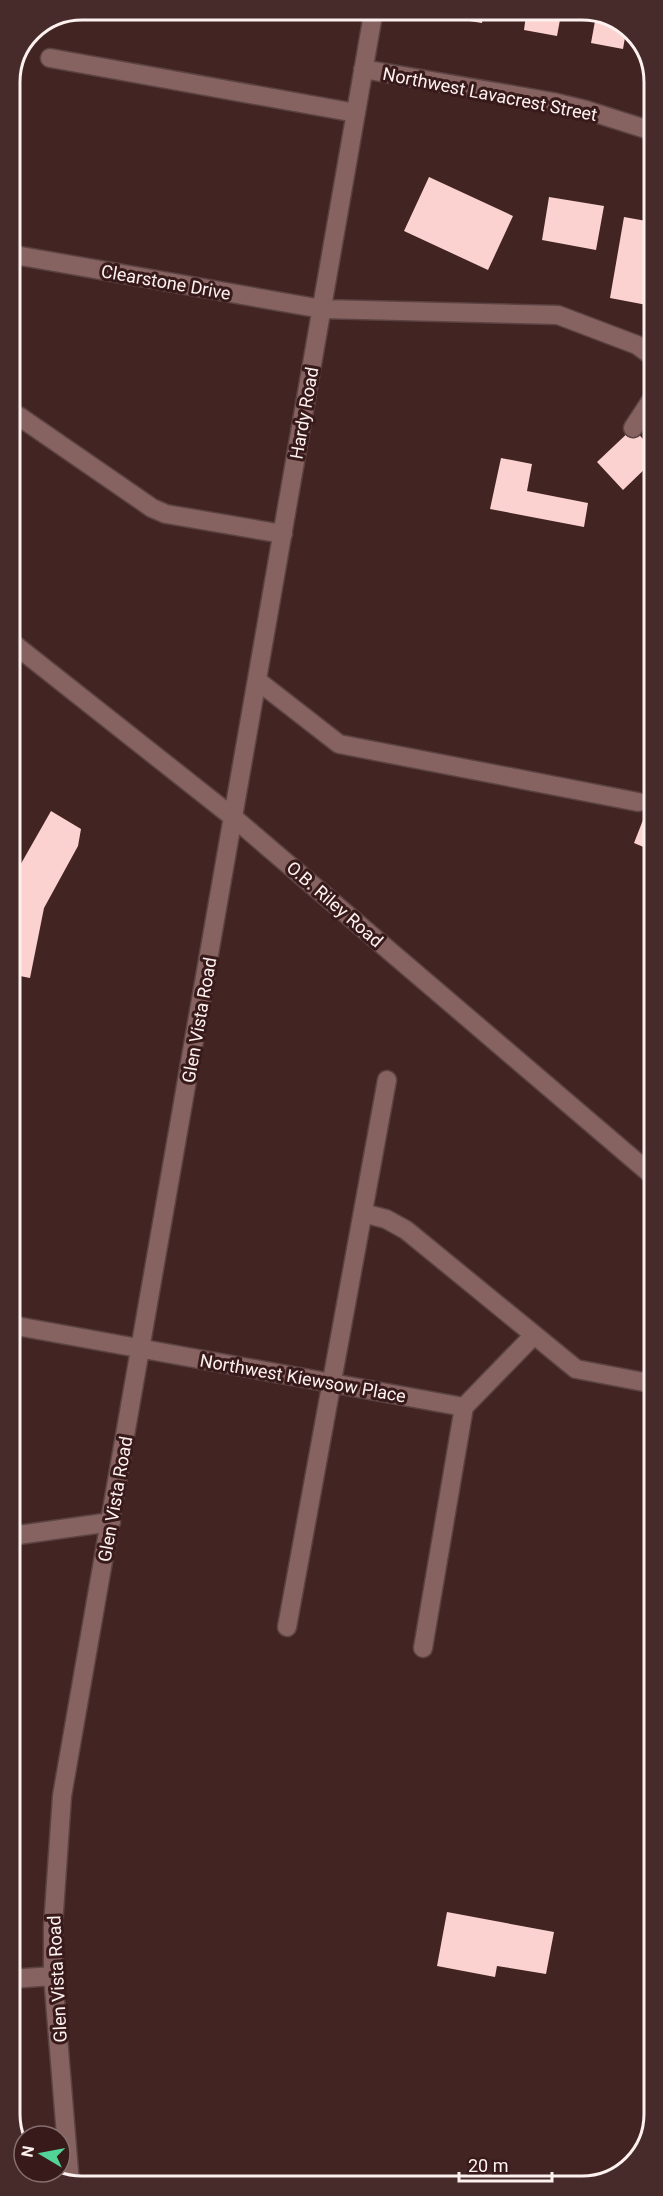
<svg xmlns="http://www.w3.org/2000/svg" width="663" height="2196" viewBox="0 0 663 2196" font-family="Roboto,sans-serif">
<rect width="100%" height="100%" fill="#422423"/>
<path fill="#fbd2cf" d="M 451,9 L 484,9 L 482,23 L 450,18 Z
M 498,9 L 562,9 L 557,36 L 524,30 L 526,15 Z
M 574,9 L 586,9 L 627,26 L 623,49 L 591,43 L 595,21 L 573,17 Z
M 429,177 L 513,216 L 488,270 L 404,231 Z
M 549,197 L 604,206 L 596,250 L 542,240 Z
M 624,217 L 652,222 L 652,306 L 610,298 Z
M 633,428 L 652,449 L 652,462 L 623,490 L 597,462 Z
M 501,458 L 532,464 L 527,491 L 588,503 L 584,527 L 490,509 Z
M 652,797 L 653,851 L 634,843 Z
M 51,811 L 81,829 L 78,846 L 44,908 L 30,978 L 10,974 L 10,883 Z
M 447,1912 L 554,1932 L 546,1974 L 497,1966 L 495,1977 L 437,1966 Z"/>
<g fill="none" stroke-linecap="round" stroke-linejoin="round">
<g stroke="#5b4343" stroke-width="21">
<path id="minor" d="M 50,58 L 356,113
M 363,69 L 553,102 L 586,110 L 652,131
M 9,254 L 322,309 L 558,315 L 637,345 L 652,356
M 10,412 L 20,417 L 152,508 L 166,514 L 283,534
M 633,428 L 652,399
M 10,641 L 234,818 L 653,1176
M 258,681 L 339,744 L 638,802
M 363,1213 L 386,1219 L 406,1230 L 576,1369 L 649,1383
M 11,1325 L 464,1407
M 464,1407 L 534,1335
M 11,1536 L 111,1522
M 287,1627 L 387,1080
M 423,1648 L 464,1407
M 11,1979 L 53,1976
M 70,2184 L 53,1976 L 53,1926 L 62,1796 L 374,9"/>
</g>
<use href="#minor" stroke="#866260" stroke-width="18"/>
</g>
<g text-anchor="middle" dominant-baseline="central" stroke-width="6" stroke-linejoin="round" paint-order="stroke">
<g font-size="18" fill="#fdf1f0" stroke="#371a19">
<text transform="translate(490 94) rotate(11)">Northwest Lavacrest Street</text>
<text transform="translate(166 282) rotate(10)">Clearstone Drive</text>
<text transform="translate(304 413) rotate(-80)">Hardy Road</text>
<text transform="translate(335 904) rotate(41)">O.B. Riley Road</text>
<text transform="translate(199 1020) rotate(-80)">Glen Vista Road</text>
<text transform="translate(303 1378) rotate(10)">Northwest Kiewsow Place</text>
<text transform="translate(115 1499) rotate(-80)">Glen Vista Road</text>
<text transform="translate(57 1979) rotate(-93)">Glen Vista Road</text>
</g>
</g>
<path d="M0 0H663V2196H0ZM82 20H582A62 62 0 0 1 644 82V2114A62 62 0 0 1 582 2176H82A62 62 0 0 1 20 2114V82A62 62 0 0 1 82 20Z" fill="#472b2a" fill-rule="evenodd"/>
<path fill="none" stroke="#fdf1f0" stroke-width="3" d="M82 20H582A62 62 0 0 1 644 82V2114A62 62 0 0 1 582 2176H82A62 62 0 0 1 20 2114V82A62 62 0 0 1 82 20Z"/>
<g transform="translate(42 2154) rotate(280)"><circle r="28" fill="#371a19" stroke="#86706f" stroke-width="1.5"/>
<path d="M0-4.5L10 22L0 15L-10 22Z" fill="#52d397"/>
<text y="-9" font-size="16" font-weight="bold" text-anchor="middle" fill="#fdf1f0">N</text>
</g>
<path d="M459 2172v9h93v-9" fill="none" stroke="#fdf1f0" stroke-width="3"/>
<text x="468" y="2172" font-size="18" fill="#fdf1f0" stroke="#371a19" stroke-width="4.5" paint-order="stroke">20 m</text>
</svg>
